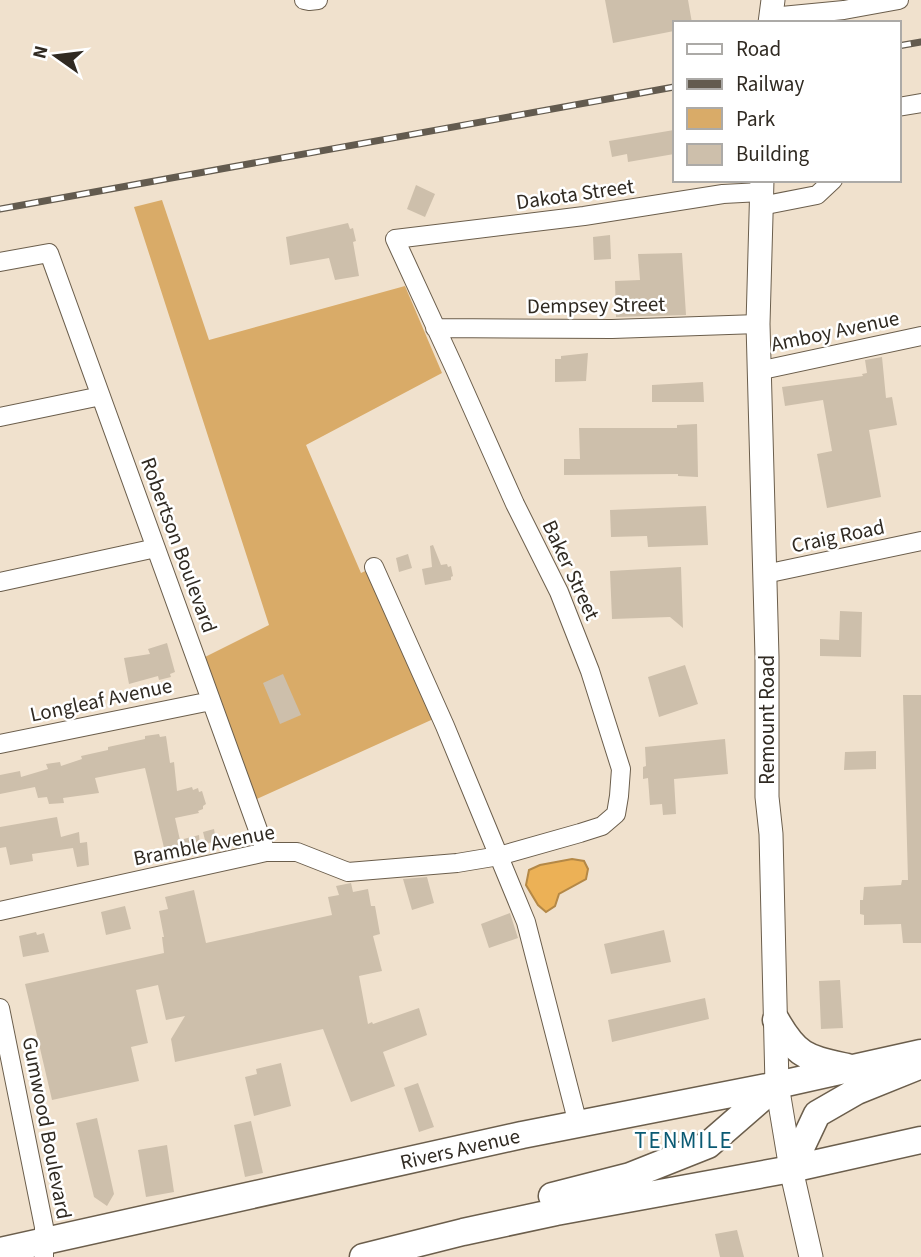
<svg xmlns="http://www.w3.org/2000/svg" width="921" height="1257" viewBox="0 0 921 1257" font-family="'Source Sans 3',sans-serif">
<rect width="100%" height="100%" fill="#f0e1cd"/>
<path fill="#d9ab68" d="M 162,200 L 209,340 L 405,286 L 442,373 L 306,445 L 361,573 L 374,567 L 440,716 L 248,803 L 197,661 L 269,625 L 134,207 Z"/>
<path fill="#ecb156" stroke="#b48846" stroke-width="2" d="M 572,859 L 584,861 L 588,869 L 586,879 L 559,894 L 555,906 L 546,912 L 538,905 L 526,885 L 529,870 L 540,865 Z"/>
<path fill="#cdbfab" d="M 605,0 L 688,0 L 692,23 L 674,23 L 674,31 L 613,43 Z
M 674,130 L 674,154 L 628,162 L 627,154 L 612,157 L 609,141 Z
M 416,185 L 435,194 L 425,217 L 407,209 Z
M 348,223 L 350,229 L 353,228 L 356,241 L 353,242 L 359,276 L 335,280 L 329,258 L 290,265 L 286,237 Z
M 610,235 L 611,259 L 594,260 L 593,237 Z
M 682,253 L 686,315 L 616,317 L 615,281 L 640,280 L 638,254 Z
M 588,353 L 586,381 L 555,382 L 555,359 L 561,359 L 561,356 Z
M 882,357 L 886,398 L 892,397 L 897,425 L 869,430 L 881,497 L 827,508 L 817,454 L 832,451 L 823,400 L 785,406 L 782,387 L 863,376 L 862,374 L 867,373 L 865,360 Z
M 703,382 L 704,402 L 652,402 L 652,385 Z
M 697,424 L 698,477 L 678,476 L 678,474 L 564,475 L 564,459 L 580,459 L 579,428 L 677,428 L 677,425 Z
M 706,506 L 708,545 L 648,547 L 647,536 L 611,537 L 610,510 Z
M 433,545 L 441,565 L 447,564 L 448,567 L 451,566 L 453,576 L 451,577 L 451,580 L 425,585 L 422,569 L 432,567 L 430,546 Z
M 408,554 L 412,568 L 399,572 L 396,558 Z
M 681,567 L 683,628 L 670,617 L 612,619 L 610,571 Z
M 840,611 L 862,612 L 861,657 L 820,656 L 820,639 L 839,640 Z
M 167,643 L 175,672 L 170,674 L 171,677 L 159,680 L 158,676 L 129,684 L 124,658 L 150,654 L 148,649 Z
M 685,665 L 698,704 L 659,717 L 648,677 Z
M 283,674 L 301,715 L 280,724 L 263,683 Z
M 903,695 L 921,695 L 921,943 L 903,943 L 901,924 L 864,925 L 864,915 L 860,914 L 860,900 L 863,900 L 864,887 L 901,885 L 902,880 L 908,880 Z
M 159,734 L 160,737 L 166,736 L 170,763 L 174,762 L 177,791 L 192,787 L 193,790 L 198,788 L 199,792 L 202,791 L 206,804 L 203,806 L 203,809 L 198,811 L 199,813 L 175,818 L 180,840 L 199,835 L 200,847 L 165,852 L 145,768 L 95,778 L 99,793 L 63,798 L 64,803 L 49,804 L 47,797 L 38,798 L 35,787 L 0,794 L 0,775 L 20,771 L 21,777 L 48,769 L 46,764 L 60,762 L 61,766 L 82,759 L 81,756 L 108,750 L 108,747 L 145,739 L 145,736 Z
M 725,739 L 728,774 L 674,779 L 676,814 L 663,815 L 662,804 L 650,805 L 648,778 L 643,779 L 643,767 L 646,766 L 645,747 Z
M 876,751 L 876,769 L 844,770 L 845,752 Z
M 57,817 L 61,837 L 79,832 L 80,843 L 87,842 L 89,865 L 77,867 L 73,848 L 32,854 L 33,861 L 10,865 L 6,847 L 0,848 L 0,827 Z
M 214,829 L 216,841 L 206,844 L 203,832 Z
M 427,877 L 434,903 L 412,910 L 403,879 Z
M 351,883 L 353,892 L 368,889 L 371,906 L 375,906 L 380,934 L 373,936 L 382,971 L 359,976 L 368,1024 L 372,1022 L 373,1024 L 419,1008 L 427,1035 L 383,1052 L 395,1086 L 351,1102 L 323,1029 L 175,1062 L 171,1039 L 185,1016 L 166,1020 L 158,985 L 136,990 L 148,1043 L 131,1047 L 139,1081 L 52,1100 L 25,984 L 164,953 L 162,937 L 164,937 L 159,911 L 168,909 L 165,897 L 194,890 L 206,943 L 332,915 L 328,897 L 339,895 L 336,886 Z
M 125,906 L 131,929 L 106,935 L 101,912 Z
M 510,913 L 518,938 L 489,948 L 481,924 Z
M 664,930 L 671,962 L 611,974 L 604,944 Z
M 36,932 L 37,935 L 44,933 L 49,952 L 23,957 L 19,936 Z
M 840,980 L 843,1028 L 821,1029 L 819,981 Z
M 705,998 L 709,1019 L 612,1042 L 608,1020 Z
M 281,1063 L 291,1106 L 254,1116 L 245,1077 L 257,1074 L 256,1069 Z
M 418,1083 L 434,1127 L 419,1132 L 404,1088 Z
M 97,1118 L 114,1194 L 107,1206 L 94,1197 L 76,1123 Z
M 251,1121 L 263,1173 L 245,1177 L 234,1125 Z
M 167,1145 L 174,1192 L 146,1197 L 138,1150 Z
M 737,1230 L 744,1257 L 720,1257 L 715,1234 Z"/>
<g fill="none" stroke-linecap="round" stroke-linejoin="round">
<g stroke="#6b5e4c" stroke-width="20">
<path id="street" d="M 304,0 L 309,1 L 318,0
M 771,17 L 844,10 L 899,0
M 898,107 L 921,103
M 761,206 L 817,195 L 833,180
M 0,262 L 49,253 L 266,852
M 435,328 L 612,329 L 758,324
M 758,371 L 921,336
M 0,417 L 101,396
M 374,567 L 445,726 L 526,922 L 578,1124
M 765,574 L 921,541
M 0,582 L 156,548
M 0,744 L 211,701
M 0,911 L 266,852 L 297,852 L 348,872 L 457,863 L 499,856 L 580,833 L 602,826 L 616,814 L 619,796 L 621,769 L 590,671 L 559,592 L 515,504 L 454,367 L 395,239 L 584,216 L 723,194 L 761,192
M 0,1008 L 44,1227 L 44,1257"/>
</g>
<g stroke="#6b5e4c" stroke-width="25">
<path id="secondary" d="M 770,23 L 773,0
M 762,180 L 758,324 L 767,657 L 767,797 L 771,834 L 777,1085 L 791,1169 L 811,1257"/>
</g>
<g stroke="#6b5e4c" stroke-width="29">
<path id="primary" d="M 776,1020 C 797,1057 807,1058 847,1067
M 791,1169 L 817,1114 L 857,1091 L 919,1066
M 552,1196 L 630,1176 L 708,1145 L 777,1085
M 0,1251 L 522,1135 L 777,1085 L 921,1053
M 363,1257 L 463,1232 L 556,1212 L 791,1169 L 921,1140"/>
</g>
<use href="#street" stroke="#fff" stroke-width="18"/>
<use href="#secondary" stroke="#fff" stroke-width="23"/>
<use href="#primary" stroke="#fff" stroke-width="26"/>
<g stroke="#635b4f" stroke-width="7">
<path id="rail" d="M 898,46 L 921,42
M 0,209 L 674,87"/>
</g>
<use href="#rail" stroke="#fff" stroke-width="4.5" stroke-dasharray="13" stroke-linecap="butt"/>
</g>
<g text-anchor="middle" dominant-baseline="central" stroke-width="5" stroke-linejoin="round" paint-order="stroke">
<g font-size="21" fill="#302a22" stroke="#fff">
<text transform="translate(575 194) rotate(-8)">Dakota Street</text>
<text transform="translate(596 305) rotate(-1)">Dempsey Street</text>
<text transform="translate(835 331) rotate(-12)">Amboy Avenue</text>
<text transform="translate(838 536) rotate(-12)">Craig Road</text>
<text transform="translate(179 545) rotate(70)">Robertson Boulevard</text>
<text transform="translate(571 570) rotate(65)">Baker Street</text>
<text transform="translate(101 700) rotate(-12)">Longleaf Avenue</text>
<text transform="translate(767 720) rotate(-90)">Remount Road</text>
<text transform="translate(204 845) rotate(-11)">Bramble Avenue</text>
<text transform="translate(47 1128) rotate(79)">Gumwood Boulevard</text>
<text transform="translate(460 1149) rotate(-13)">Rivers Avenue</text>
</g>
<g font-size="23" letter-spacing="2" fill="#0a5a73" stroke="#fff">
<text x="684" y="1140">TENMILE</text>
</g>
</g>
<rect x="673" y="21" width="228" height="161" fill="#ffffff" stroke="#acaaa7" stroke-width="2"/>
<rect x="687" y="44" width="35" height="10" fill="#ffffff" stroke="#acaaa7" stroke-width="2"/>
<text x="736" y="56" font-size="21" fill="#302a22">Road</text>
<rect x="687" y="79" width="35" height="10" fill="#635b4f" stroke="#acaaa7" stroke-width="2"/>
<text x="736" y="91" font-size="21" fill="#302a22">Railway</text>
<rect x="687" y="108" width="35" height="21" fill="#d9ab68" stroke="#acaaa7" stroke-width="2"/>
<text x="736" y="126" font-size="21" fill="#302a22">Park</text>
<rect x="687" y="144" width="35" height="21" fill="#cdbfab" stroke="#acaaa7" stroke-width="2"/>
<text x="736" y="161" font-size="21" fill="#302a22">Building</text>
<g transform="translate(56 56) rotate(284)" stroke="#ffffff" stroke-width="5" paint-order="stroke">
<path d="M0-5L12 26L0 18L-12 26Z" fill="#302a22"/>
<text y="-10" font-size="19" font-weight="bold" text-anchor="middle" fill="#302a22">N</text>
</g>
</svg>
